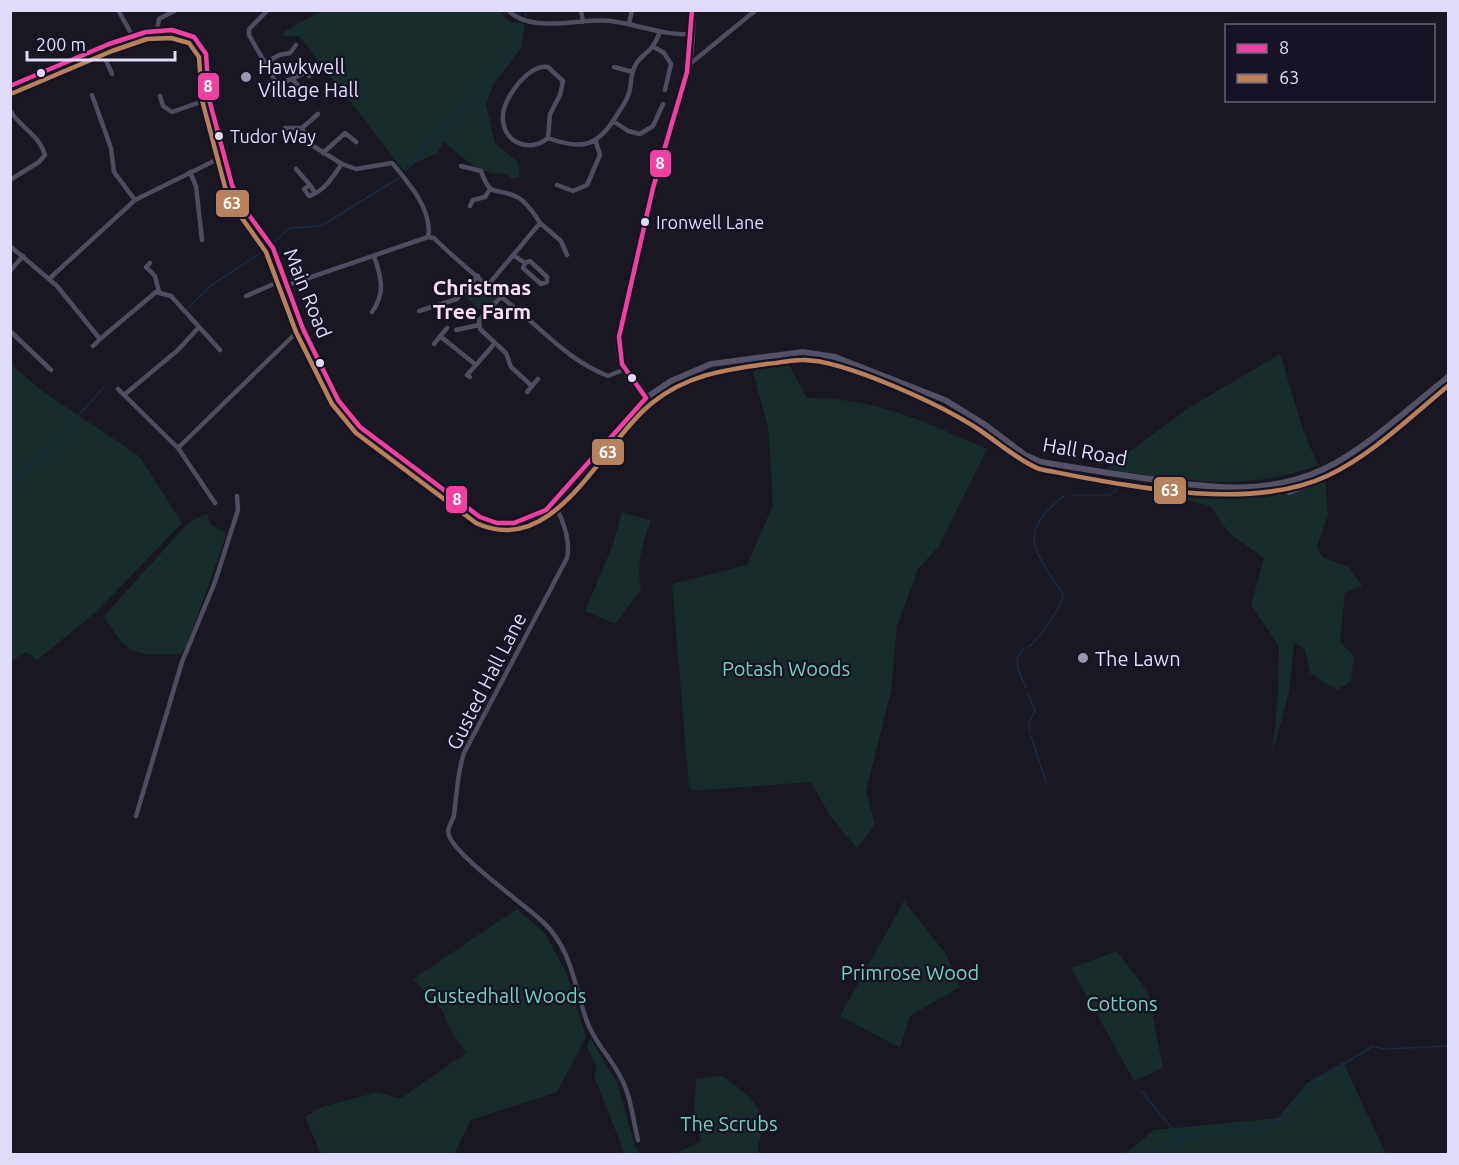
<svg xmlns="http://www.w3.org/2000/svg" width="1459" height="1165" viewBox="0 0 1459 1165" font-family="Ubuntu,sans-serif">
<rect width="100%" height="100%" fill="#191721"/>
<path fill="#172c2b" d="M 321,11 L 499,11 L 510,22 L 525,24 L 521,48 L 493,85 L 486,105 L 495,143 L 518,162 L 520,176 L 512,179 L 505,173 C 482,178 460,155 444,142 L 437,153 L 407,167 L 404,171 L 299,36 L 284,36 L 285,31 Z
M 478,283 L 499,300 L 486,315 L 465,296 Z
M 1280,354 L 1303,430 L 1318,465 C 1247,493 1179,480 1106,469 L 1190,407 Z
M 788,363 L 807,398 C 871,396 931,424 987,449 L 939,546 L 918,569 L 897,626 L 891,691 L 866,791 L 875,825 L 857,848 L 830,816 L 811,782 L 693,791 L 689,787 L 672,584 L 747,565 L 773,505 L 768,427 L 752,369 Z
M 11,364 L 42,391 L 139,456 L 182,523 L 96,612 L 37,660 L 26,652 L 11,661 Z
M 1325,477 L 1328,515 L 1317,546 L 1322,557 L 1349,567 L 1362,586 L 1345,593 L 1340,642 L 1354,656 L 1351,681 L 1337,690 L 1310,673 L 1305,650 L 1294,642 L 1289,692 L 1272,756 L 1278,696 L 1279,646 L 1251,605 L 1264,558 L 1230,534 L 1210,506 L 1133,486 L 1216,497 L 1269,493 Z
M 622,512 L 651,521 C 642,543 636,566 641,590 L 615,624 L 585,611 L 612,547 Z
M 207,513 L 211,525 L 227,533 L 187,645 L 180,654 C 135,655 128,657 104,616 L 188,523 Z
M 904,901 L 946,954 L 960,987 L 910,1016 L 900,1048 L 840,1016 Z
M 517,909 L 545,933 L 566,972 L 586,1037 L 557,1092 L 471,1120 L 454,1154 L 321,1154 L 305,1117 L 322,1107 L 378,1092 L 400,1099 L 466,1053 L 450,1029 L 442,1010 L 413,979 Z
M 1117,951 L 1148,992 L 1163,1068 L 1134,1081 L 1071,968 Z
M 590,1038 L 617,1082 L 635,1146 L 641,1154 L 620,1154 L 624,1152 L 594,1076 L 597,1068 L 587,1047 Z
M 1343,1062 L 1386,1154 L 1125,1154 L 1154,1130 L 1278,1118 L 1307,1083 Z
M 722,1076 C 739,1088 763,1103 763,1127 C 763,1137 755,1144 759,1154 L 675,1154 L 701,1141 L 694,1110 L 696,1079 Z"/>
<g fill="none" stroke-linecap="round" stroke-linejoin="round">
<path stroke="#182b45" stroke-width="1.5" d="M 525,16 L 527,10
M 405,172 C 418,157 430,140 444,126 C 479,89 510,77 522,24
M 274,242 L 290,228 L 321,226 L 399,178
M 188,308 L 213,284 L 268,248
M 79,415 L 104,387
M 10,484 L 60,441 L 75,421
M 1072,495 L 1110,495 L 1117,489
M 1028,647 C 1037,642 1063,605 1063,594 C 1035,551 1015,534 1064,496
M 1024,649 C 1010,660 1021,675 1026,688
M 1028,693 L 1035,711 L 1029,723 L 1030,732
M 1031,736 L 1046,782
M 1141,1091 L 1180,1138
M 1150,1154 L 1189,1136 L 1274,1125 L 1295,1106 L 1308,1086 L 1373,1046 L 1384,1049 L 1448,1046"/>
<path stroke="#4e4d60" stroke-width="4.5" d="M 118,10 L 132,35
M 268,10 L 249,29 L 249,35 L 277,84 L 271,90
M 508,10 C 531,35 581,17 611,21 C 640,25 664,36 693,34
M 581,10 L 583,22
M 629,24 L 632,10
M 157,30 L 159,19 L 176,10
M 100,47 L 112,74
M 654,47 L 664,53 L 671,64 L 665,90
M 691,63 L 756,10
M 264,64 L 279,55 L 290,53 L 296,45
M 614,67 L 633,72
M 292,79 L 307,72 L 309,76
M 277,84 L 292,79 L 298,85
M 92,95 L 111,148 L 114,172 L 135,200
M 160,96 L 163,106 L 172,112 L 209,99
M 10,110 C 20,128 39,134 45,155 L 39,162 L 10,180
M 613,121 L 628,131 L 640,134 L 653,126 L 663,104
M 285,128 L 302,128 L 310,144 L 342,164 L 356,169 L 392,163 C 408,182 433,210 428,237
M 302,128 L 318,114
M 548,138 L 550,114 L 560,95 L 563,81 L 548,67 C 529,64 504,97 503,115 C 501,142 529,154 548,138 C 581,150 597,147 615,118 C 620,110 626,102 629,93 C 632,84 630,75 635,66 C 640,54 652,54 659,34
M 323,153 L 345,133 L 356,142
M 461,166 L 481,171 C 491,200 496,186 517,197 C 526,201 535,215 540,223 L 488,285
M 296,169 L 310,185
M 190,172 L 196,186 L 202,240
M 557,185 L 573,191 L 587,185 L 600,155 L 596,142
M 315,193 L 310,185 L 304,189 L 309,196 C 325,191 332,177 342,164
M 470,206 L 473,200 L 485,197 L 490,189
M 540,223 L 561,241 L 567,255
M 10,246 L 57,286 L 100,339 L 156,292 L 171,296 L 220,350
M 513,255 L 525,263 L 523,268 L 541,284 L 547,282 L 547,277 L 530,261 L 525,263
M 150,263 L 146,267 L 155,276 L 159,292
M 10,271 L 23,256
M 49,279 L 135,200 L 224,156
M 285,286 L 428,237 L 434,238 C 462,266 492,289 522,314 C 550,337 572,362 608,376 L 623,370
M 246,296 L 283,280
M 501,297 L 479,320 L 480,329 L 506,353 L 511,367 L 532,386
M 419,311 L 457,299 L 478,276
M 372,312 C 386,293 381,276 374,256
M 456,330 L 479,325
M 10,331 L 51,370
M 440,336 L 476,365 L 495,343
M 434,344 L 447,328
M 93,346 L 100,339
M 470,377 L 467,375 L 476,365
M 118,389 L 178,448 L 215,503
M 527,392 L 538,379
M 124,395 L 178,350 L 199,327
M 178,448 L 295,334 L 303,329
M 1289,493 L 1311,484 L 1315,472
M 553,503 C 563,518 571,541 567,558 L 464,753 C 457,774 457,793 454,815 C 453,820 448,827 448,832 C 450,853 526,905 543,922 C 573,950 574,988 588,1024 C 597,1046 612,1059 621,1078 C 631,1096 633,1120 638,1140
M 136,816 L 182,662 L 215,582 L 228,541 L 238,510 L 237,496"/>
<path stroke="#525166" stroke-width="6" d="M 10,86 L 109,44 L 146,32 L 172,30 L 194,37 L 206,54 L 209,99 L 232,185 L 240,203 L 273,248 L 303,329 L 338,400 L 360,427 L 480,517 C 504,528 525,524 546,510 L 646,398 L 671,381 L 711,364 L 803,352 L 835,357 L 945,400 L 984,424 L 1025,455 L 1041,462 C 1077,468 1113,474 1150,479 C 1210,488 1267,496 1324,469 C 1367,448 1410,407 1448,377
M 646,398 C 629,379 616,365 619,337 C 631,280 643,223 658,167 C 674,110 696,72 692,10"/>
<g stroke="#161325" stroke-width="9">
<path id="bus-1" d="M 10,86 L 109,44 L 146,32 L 172,30 L 194,37 L 206,54 L 209,99 L 232,185 L 240,203 L 273,248 L 303,329 L 338,400 L 360,427 L 480,517 L 497,523 L 514,523 L 546,510 L 646,398
M 646,398 L 622,364 L 619,337 L 653,188 L 687,72 L 692,10"/>
</g>
<g stroke="#161325" stroke-width="9">
<path id="bus-2" d="M 13,93 L 112,51 L 147,39 L 171,38 L 189,43 L 199,57 L 202,100 L 225,187 L 234,207 L 266,252 L 296,332 L 332,404 L 356,433 L 476,523 C 555,560 601,444 652,403 C 687,375 724,370 766,364 C 778,363 791,360 802,360 C 843,359 943,406 978,429 C 999,443 1016,459 1039,469 C 1123,485 1248,513 1327,476 C 1372,455 1410,417 1448,386"/>
</g>
<use href="#bus-1" stroke="#f240a1" stroke-width="4.5"/>
<use href="#bus-2" stroke="#b6815c" stroke-width="4.5"/>
</g>
<g fill="#dfdcfa" stroke="#161325" stroke-width="2">
<circle cx="41" cy="73" r="5"/>
<circle cx="219" cy="136" r="5"/>
<circle cx="645" cy="222" r="5"/>
<circle cx="320" cy="363" r="5"/>
<circle cx="632" cy="378" r="5"/>
</g>
<g fill="#9a97ae" stroke="#161325" stroke-width="2">
<circle cx="246" cy="77" r="6"/>
<circle cx="1083" cy="658" r="6"/>
</g>
<g text-anchor="middle" dominant-baseline="central" stroke-width="4.5" stroke-linejoin="round" paint-order="stroke">
<g font-size="18" fill="#dfdcfa" stroke="#161325" text-anchor="start">
<text x="230" y="136">Tudor Way</text>
<text x="656" y="222">Ironwell Lane</text>
</g>
<g font-size="20" fill="#dfdcfa" stroke="#161325" text-anchor="start">
<text x="258" y="66">Hawkwell<tspan x="258" dy="23">Village Hall</tspan></text>
<text x="1095" y="658">The Lawn</text>
</g>
<g font-size="20" fill="#dfdcfa" stroke="#161325">
<text transform="translate(308 293) rotate(68)">Main Road</text>
<text transform="translate(1085 451) rotate(10)">Hall Road</text>
<text transform="translate(486 681) rotate(-63)">Gusted Hall Lane</text>
</g>
<g font-size="20" fill="#71d1b6" stroke="#161325">
<text x="786" y="668">Potash Woods</text>
<text x="910" y="972">Primrose Wood</text>
<text x="505" y="995">Gustedhall Woods</text>
<text x="1122" y="1003">Cottons</text>
<text x="729" y="1123">The Scrubs</text>
</g>
<g font-size="21" font-weight="bold" fill="#fadef1" stroke="#161325">
<text x="482" y="287">Christmas<tspan x="482" dy="24">Tree Farm</tspan></text>
</g>
</g>
<g stroke="#161325" stroke-width="2">
<rect x="197" y="72" width="23" height="29" rx="6" fill="#f240a1"/>
<rect x="649" y="149" width="23" height="29" rx="6" fill="#f240a1"/>
<rect x="215" y="189" width="35" height="29" rx="6" fill="#b6815c"/>
<rect x="591" y="438" width="34" height="28" rx="6" fill="#b6815c"/>
<rect x="1153" y="476" width="34" height="29" rx="6" fill="#b6815c"/>
<rect x="445" y="485" width="23" height="29" rx="6" fill="#f240a1"/>
</g>
<g font-size="16" text-anchor="middle" font-weight="bold" fill="#fff">
<text x="208" y="92">8</text>
<text x="660" y="169">8</text>
<text x="232" y="209">63</text>
<text x="608" y="458">63</text>
<text x="1170" y="496">63</text>
<text x="457" y="505">8</text>
</g>
<rect width="1459" height="1165" fill="none" stroke="#dfdcfa" stroke-width="24"/>
<rect x="1225" y="24" width="210" height="78" fill="#161325" stroke="#66637a" stroke-width="1.5"/>
<rect x="1237" y="44" width="30" height="9" fill="#f240a1" stroke="#66637a" stroke-width="1.5"/>
<text x="1279" y="54" font-size="18" fill="#dfdcfa">8</text>
<rect x="1237" y="74" width="30" height="9" fill="#b6815c" stroke="#66637a" stroke-width="1.5"/>
<text x="1279" y="84" font-size="18" fill="#dfdcfa">63</text>
<path d="M27 51v9h148v-9" fill="none" stroke="#dfdcfa" stroke-width="3"/>
<text x="36" y="51" font-size="18" fill="#dfdcfa" stroke="#161325" stroke-width="4.5" paint-order="stroke">200 m</text>
</svg>
